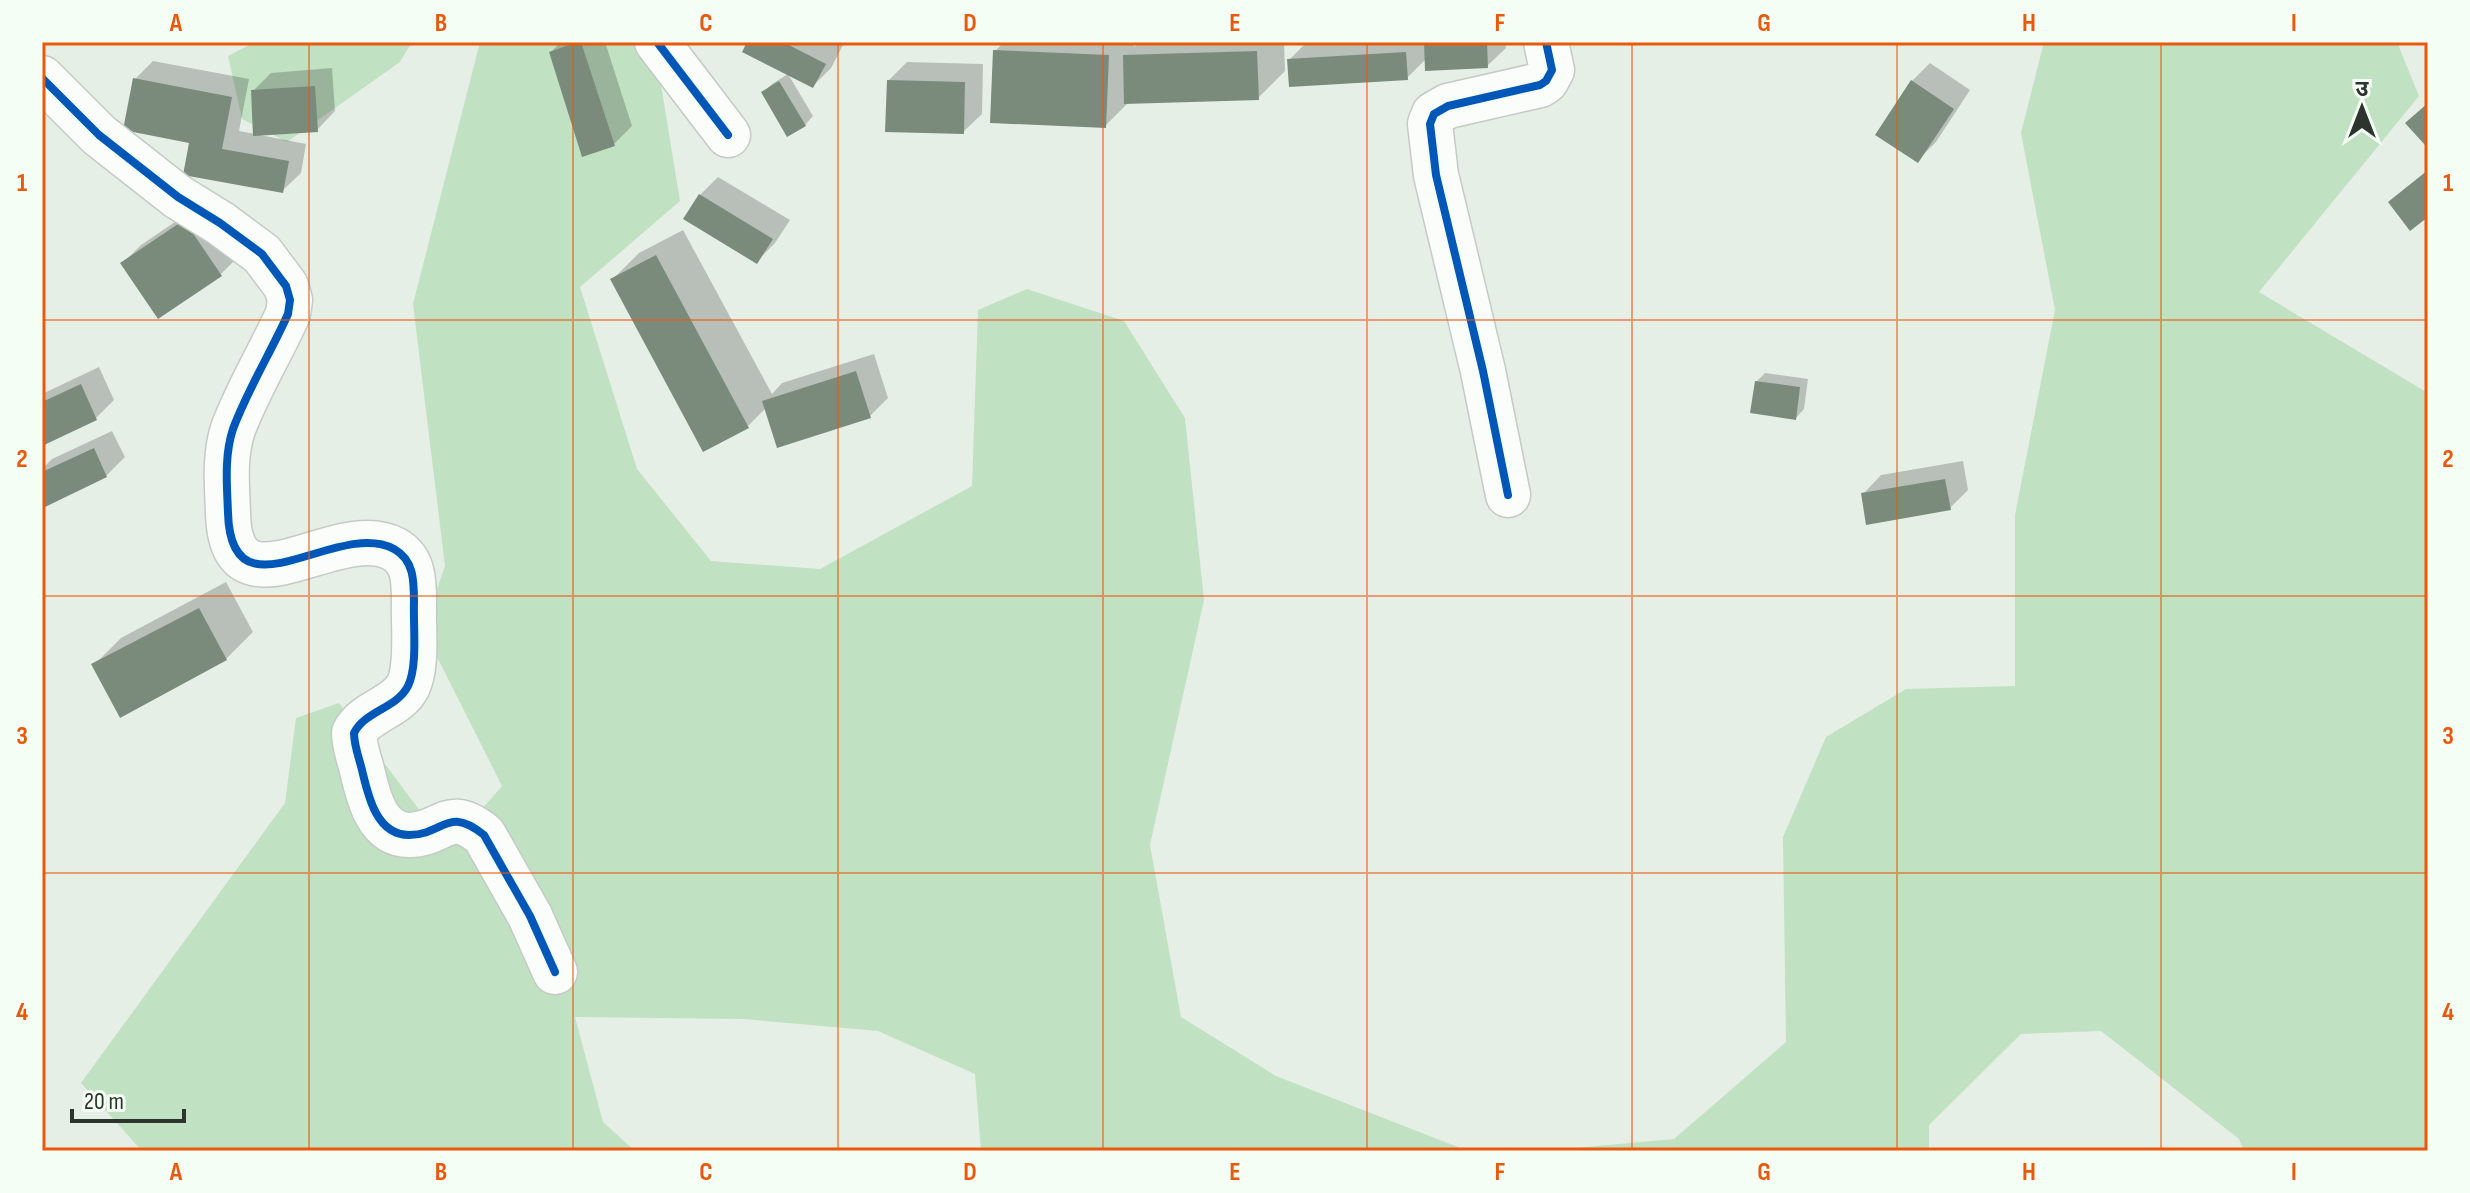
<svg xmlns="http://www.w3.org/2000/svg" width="2470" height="1193" viewBox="0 0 2470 1193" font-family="'Sofia Sans Condensed','Noto Sans Devanagari',sans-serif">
<rect width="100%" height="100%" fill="#e6efe6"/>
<path fill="#c1e1c3" d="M 255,42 L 412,42 L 400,62 L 287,142 L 242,119 L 228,56 Z
M 480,42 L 654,42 L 680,201 L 580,287 L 637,469 L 711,561 L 820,569 L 972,486 L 978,310 L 1027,289 L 1124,321 L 1185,418 L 1204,600 L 1150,845 L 1181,1017 L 1276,1076 L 1468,1151 L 981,1151 L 975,1074 L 878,1031 L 743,1019 L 575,1017 L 603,1122 L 635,1151 L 142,1151 L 81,1083 L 285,803 L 296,718 L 339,703 L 448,848 L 502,786 L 423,629 L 445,566 L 413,304 Z
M 2044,42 L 2397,42 L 2419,96 L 2259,292 L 2428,393 L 2428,1151 L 2244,1151 L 2239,1139 L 2101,1031 L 2021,1034 L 1929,1125 L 1929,1151 L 1542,1151 L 1674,1139 L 1786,1042 L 1783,837 L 1826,737 L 1906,689 L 2015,686 L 2015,515 L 2055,310 L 2021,133 Z"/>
<path fill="#0003" d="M 561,42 L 605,42 L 632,126 L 614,144 L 551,52 Z
M 750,42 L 836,42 L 843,45 L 831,68 L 813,86 Z
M 1004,42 L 1134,42 L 1134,47 L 1139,42 L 1284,42 L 1285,71 L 1258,98 L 1129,102 L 1105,126 L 995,51 Z
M 1307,42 L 1505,42 L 1506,48 L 1487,66 L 1426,59 L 1407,78 L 1289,60 Z
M 153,61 L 249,79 L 239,131 L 255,134 L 253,91 L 271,73 L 332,68 L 335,111 L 317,130 L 260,135 L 306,144 L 301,173 L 282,191 L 191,141 L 135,79 Z
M 907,62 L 983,64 L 982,114 L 963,132 L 889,80 Z
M 1930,63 L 1970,90 L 1936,142 L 1918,160 L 1912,81 Z
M 788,74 L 813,116 L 805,125 L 763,92 L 772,84 Z
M 718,177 L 790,220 L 775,243 L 757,261 L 700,195 Z
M 203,203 L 239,256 L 221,274 L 158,316 L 123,263 L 141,245 Z
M 683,230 L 772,394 L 782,383 L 874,354 L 888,398 L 870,416 L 766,408 L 748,426 L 612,280 L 639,253 Z
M 99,367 L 114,400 L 96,418 L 42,443 L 42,394 Z
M 1765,373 L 1808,379 L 1804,409 L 1796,418 L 1756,382 Z
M 112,431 L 125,457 L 106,476 L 42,496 L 42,469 L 52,459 Z
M 1963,461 L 1968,490 L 1950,508 L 1863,494 L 1881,475 Z
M 226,582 L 253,632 L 226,659 L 94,665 L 121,638 Z"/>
<path fill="#7a8b7c" d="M 578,42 L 581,42 L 615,146 L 582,157 L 549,52 Z
M 747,42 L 783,42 L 826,64 L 813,88 L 742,52 Z
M 1424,42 L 1487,42 L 1488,68 L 1425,71 Z
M 993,50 L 1109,55 L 1106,128 L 990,123 Z
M 1257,51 L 1259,100 L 1124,104 L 1123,55 Z
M 1406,52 L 1408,80 L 1289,87 L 1287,59 Z
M 133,78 L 232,97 L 222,149 L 289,161 L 283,193 L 183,175 L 189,143 L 123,130 Z
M 887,80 L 965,82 L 964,134 L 885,132 Z
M 1911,80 L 1954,109 L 1918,163 L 1875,135 Z
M 779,81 L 806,126 L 787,137 L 761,92 Z
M 315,86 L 318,132 L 253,136 L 251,90 Z
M 2428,103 L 2428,143 L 2425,145 L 2405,123 Z
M 2428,170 L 2428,217 L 2410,231 L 2388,202 Z
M 699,194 L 773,239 L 757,264 L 683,219 Z
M 184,220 L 222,276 L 158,319 L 120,263 Z
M 656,255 L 749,428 L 703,452 L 610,279 Z
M 856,371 L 871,418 L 777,448 L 762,401 Z
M 1755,381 L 1800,387 L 1796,420 L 1750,413 Z
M 81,384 L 97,420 L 42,446 L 42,402 Z
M 94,448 L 107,477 L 45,507 L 42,500 L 42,472 Z
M 1945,479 L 1951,510 L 1866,525 L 1861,493 Z
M 199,608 L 227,660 L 120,718 L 91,664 Z"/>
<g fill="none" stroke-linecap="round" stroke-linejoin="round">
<g stroke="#c4cbc4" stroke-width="47">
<path id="minor" d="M 657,42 L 728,135
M 42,78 L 99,135 L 178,197 L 220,223 L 262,254 L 286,286 L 290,300 L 288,314 C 271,352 248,389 233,429 C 224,456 227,485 228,513 C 231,623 336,518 394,549 C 414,560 414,581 414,602 C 413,625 418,666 408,686 C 397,708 365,711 354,733 C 354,745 359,758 362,770 C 368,795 376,835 409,835 C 444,835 447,805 484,835 L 530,916 L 555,972
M 1508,495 L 1483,371 L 1436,175 L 1430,124 L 1434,114 L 1448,106 L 1540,85 L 1546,81 L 1552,70 L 1546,42"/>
</g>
<use href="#minor" stroke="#fbfdfb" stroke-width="44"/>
<g stroke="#f4fef4" stroke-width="13">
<path id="cycleway" d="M 657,42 L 728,135
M 42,78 L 99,135 L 178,197 L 220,223 L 262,254 L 286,286 L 290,300 L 288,314 C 271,352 248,389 233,429 C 224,456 227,485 228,513 C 231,623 336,518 394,549 C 414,560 414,581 414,602 C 413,625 418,666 408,686 C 397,708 365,711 354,733 C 354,745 359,758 362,770 C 368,795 376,835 409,835 C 444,835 447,805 484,835 L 530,916 L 555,972
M 1508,495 L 1483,371 L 1436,175 L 1430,124 L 1434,114 L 1448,106 L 1540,85 L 1546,81 L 1552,70 L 1546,42"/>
</g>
<use href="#cycleway" stroke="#0057b8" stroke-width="8"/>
</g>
<path fill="none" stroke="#e8590c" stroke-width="2" stroke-opacity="0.55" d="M 309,42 L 309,1151M 573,42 L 573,1151M 838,42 L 838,1151M 1103,42 L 1103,1151M 1367,42 L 1367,1151M 1632,42 L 1632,1151M 1897,42 L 1897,1151M 2161,42 L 2161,1151M 42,320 L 2428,320M 42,596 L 2428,596M 42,873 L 2428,873"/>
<rect width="2470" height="1193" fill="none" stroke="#f4fef4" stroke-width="88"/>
<g transform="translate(2362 108)" stroke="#f4fef4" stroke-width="6" paint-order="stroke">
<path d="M0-6L14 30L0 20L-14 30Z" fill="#2d332d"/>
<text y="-12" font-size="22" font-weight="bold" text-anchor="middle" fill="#2d332d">उ</text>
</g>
<path d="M72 1109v12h112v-12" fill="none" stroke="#2d332d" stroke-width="4"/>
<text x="84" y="1109" font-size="24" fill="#2d332d" stroke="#f4fef4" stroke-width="6" paint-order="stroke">20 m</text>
<rect x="44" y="44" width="2382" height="1105" fill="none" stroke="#e8590c" stroke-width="3"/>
<g font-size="26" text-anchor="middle" font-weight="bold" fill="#e8590c">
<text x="176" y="31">A</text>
<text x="441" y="31">B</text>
<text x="706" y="31">C</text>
<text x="970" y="31">D</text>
<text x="1235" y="31">E</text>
<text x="1500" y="31">F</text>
<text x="1764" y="31">G</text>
<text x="2029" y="31">H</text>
<text x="2294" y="31">I</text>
<text x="22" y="191">1</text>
<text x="2448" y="191">1</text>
<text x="22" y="467">2</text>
<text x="2448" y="467">2</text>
<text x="22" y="744">3</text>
<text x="2448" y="744">3</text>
<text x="22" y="1020">4</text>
<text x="2448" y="1020">4</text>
<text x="176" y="1180">A</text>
<text x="441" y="1180">B</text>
<text x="706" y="1180">C</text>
<text x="970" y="1180">D</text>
<text x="1235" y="1180">E</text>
<text x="1500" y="1180">F</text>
<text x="1764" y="1180">G</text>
<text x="2029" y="1180">H</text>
<text x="2294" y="1180">I</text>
</g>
</svg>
